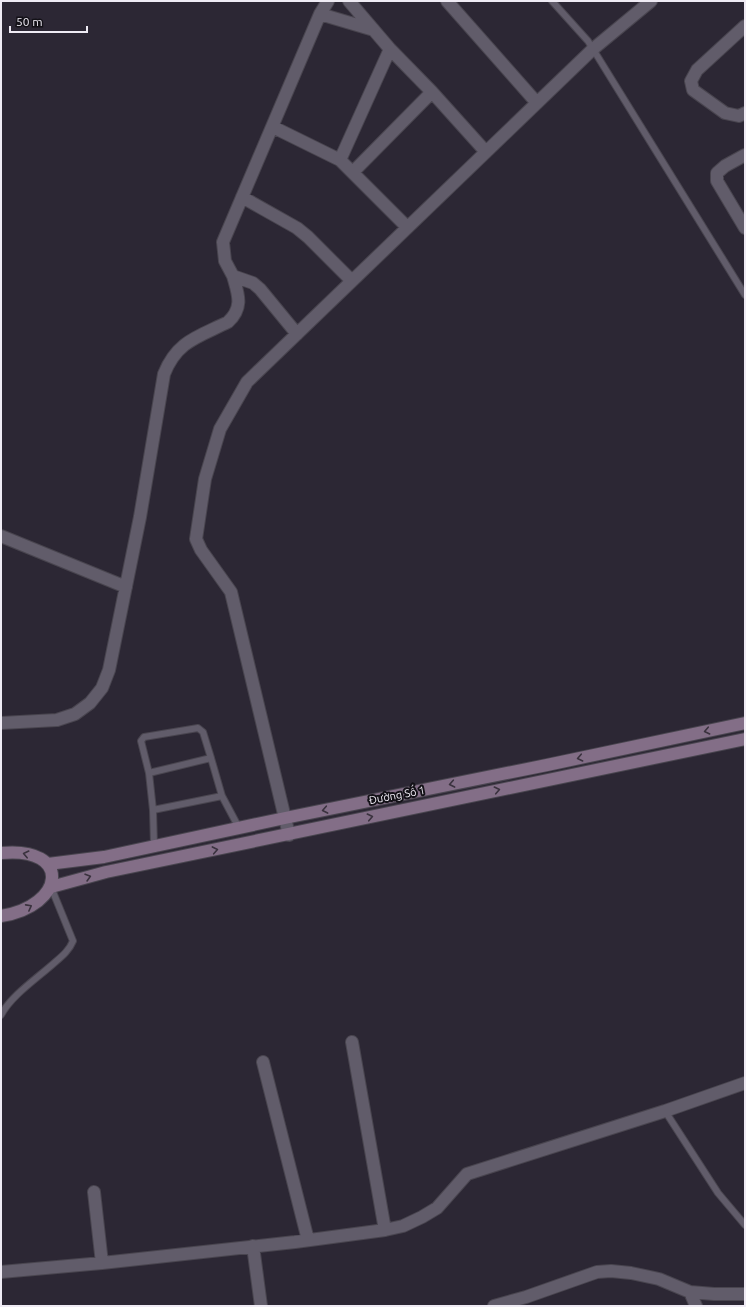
<svg xmlns="http://www.w3.org/2000/svg" width="746" height="1307" viewBox="0 0 746 1307" font-family="Ubuntu,sans-serif">
<rect width="100%" height="100%" fill="#2c2734"/>
<g fill="none" stroke-linecap="round" stroke-linejoin="round">
<g stroke="#49454f" stroke-width="8">
<path id="lane" d="M 552,1 L 588,41 L 745,295
M 149,773 L 141,741 L 144,737 L 198,728 L 203,732 L 211,758
M 153,810 L 222,796
M 154,846 L 153,810 L 149,773 L 211,758 L 222,796 L 239,828
M 1,1015 C 11,996 36,979 53,964 C 61,957 69,951 73,941 L 51,887
M 665,1111 L 718,1193 L 745,1225"/>
</g>
<g stroke="#49454f" stroke-width="14">
<path id="street" d="M 349,1 L 390,49 L 432,92 L 486,152
M 447,1 L 537,103
M 320,14 L 374,30
M 745,26 L 697,70 L 691,81 L 693,90 L 725,113 L 739,116 L 745,113
M 273,127 L 340,160 L 407,227
M 745,155 L 725,166 L 717,173 L 717,181 L 745,228
M 340,160 L 390,49
M 353,172 L 432,92
M 242,197 L 297,228 L 308,237 L 352,281
M 297,334 L 260,289 L 253,283 L 233,276 L 225,261 L 223,242 L 320,14 L 328,1
M 1,536 L 126,587
M 1,723 L 57,720 L 75,714 L 90,703 L 102,688 L 109,670 L 140,517 L 164,374 C 177,341 198,337 228,322 C 244,307 238,294 233,276
M 289,835 L 231,592 L 201,550 L 196,539 L 205,479 L 220,429 L 247,382 L 593,49 L 651,1
M 352,1042 L 385,1230
M 263,1062 L 308,1240
M 94,1192 L 102,1263
M 253,1246 L 261,1306
M 1,1272 L 102,1263 L 295,1242 L 385,1230 L 403,1226 L 422,1217 L 437,1208 L 467,1174 L 665,1111 L 745,1083
M 690,1292 L 696,1306
M 494,1306 L 526,1297 L 597,1272 L 611,1271 L 631,1273 L 659,1279 L 690,1292 L 714,1294 L 745,1294"/>
</g>
<g stroke="#49454f" stroke-width="14">
<path id="secondary" d="M 1,853 C 73,846 65,906 1,916
M 48,864 L 104,857 L 285,818 L 547,765 L 745,723
M 51,887 L 106,872 L 745,739"/>
</g>
<use href="#lane" stroke="#615c6a" stroke-width="6"/>
<use href="#street" stroke="#615c6a" stroke-width="12"/>
<use href="#secondary" stroke="#836e87" stroke-width="12"/>
</g>
<defs><path id="oneway-chevron" d="M-2-3.5L2.5 0L-2 3.5" fill="none" stroke-width="1.6" stroke-linecap="round" stroke-linejoin="round"/></defs>
<g stroke="#3a323e">
<use href="#oneway-chevron" transform="translate(707 731) rotate(168)"/>
<use href="#oneway-chevron" transform="translate(580 758) rotate(168)"/>
<use href="#oneway-chevron" transform="translate(452 784) rotate(169)"/>
<use href="#oneway-chevron" transform="translate(497 790) rotate(-12)"/>
<use href="#oneway-chevron" transform="translate(325 810) rotate(169)"/>
<use href="#oneway-chevron" transform="translate(370 817) rotate(-12)"/>
<use href="#oneway-chevron" transform="translate(215 850) rotate(-11)"/>
<use href="#oneway-chevron" transform="translate(26 854) rotate(-167)"/>
<use href="#oneway-chevron" transform="translate(88 877) rotate(-16)"/>
<use href="#oneway-chevron" transform="translate(29 907) rotate(-28)"/>
</g>
<g text-anchor="middle" dominant-baseline="central" stroke-width="4" stroke-linejoin="round" paint-order="stroke">
<g font-size="11" fill="#efebf4" stroke="#131117">
<text transform="translate(397 795) rotate(-11)">Đường Số 1</text>
</g>
</g>
<rect width="746" height="1307" fill="none" stroke="#efebf4" stroke-width="4"/>
<path d="M10 26v6h77v-6" fill="none" stroke="#efebf4" stroke-width="2"/>
<text x="16" y="26" font-size="12" fill="#efebf4" stroke="#131117" stroke-width="3" paint-order="stroke">50 m</text>
</svg>
